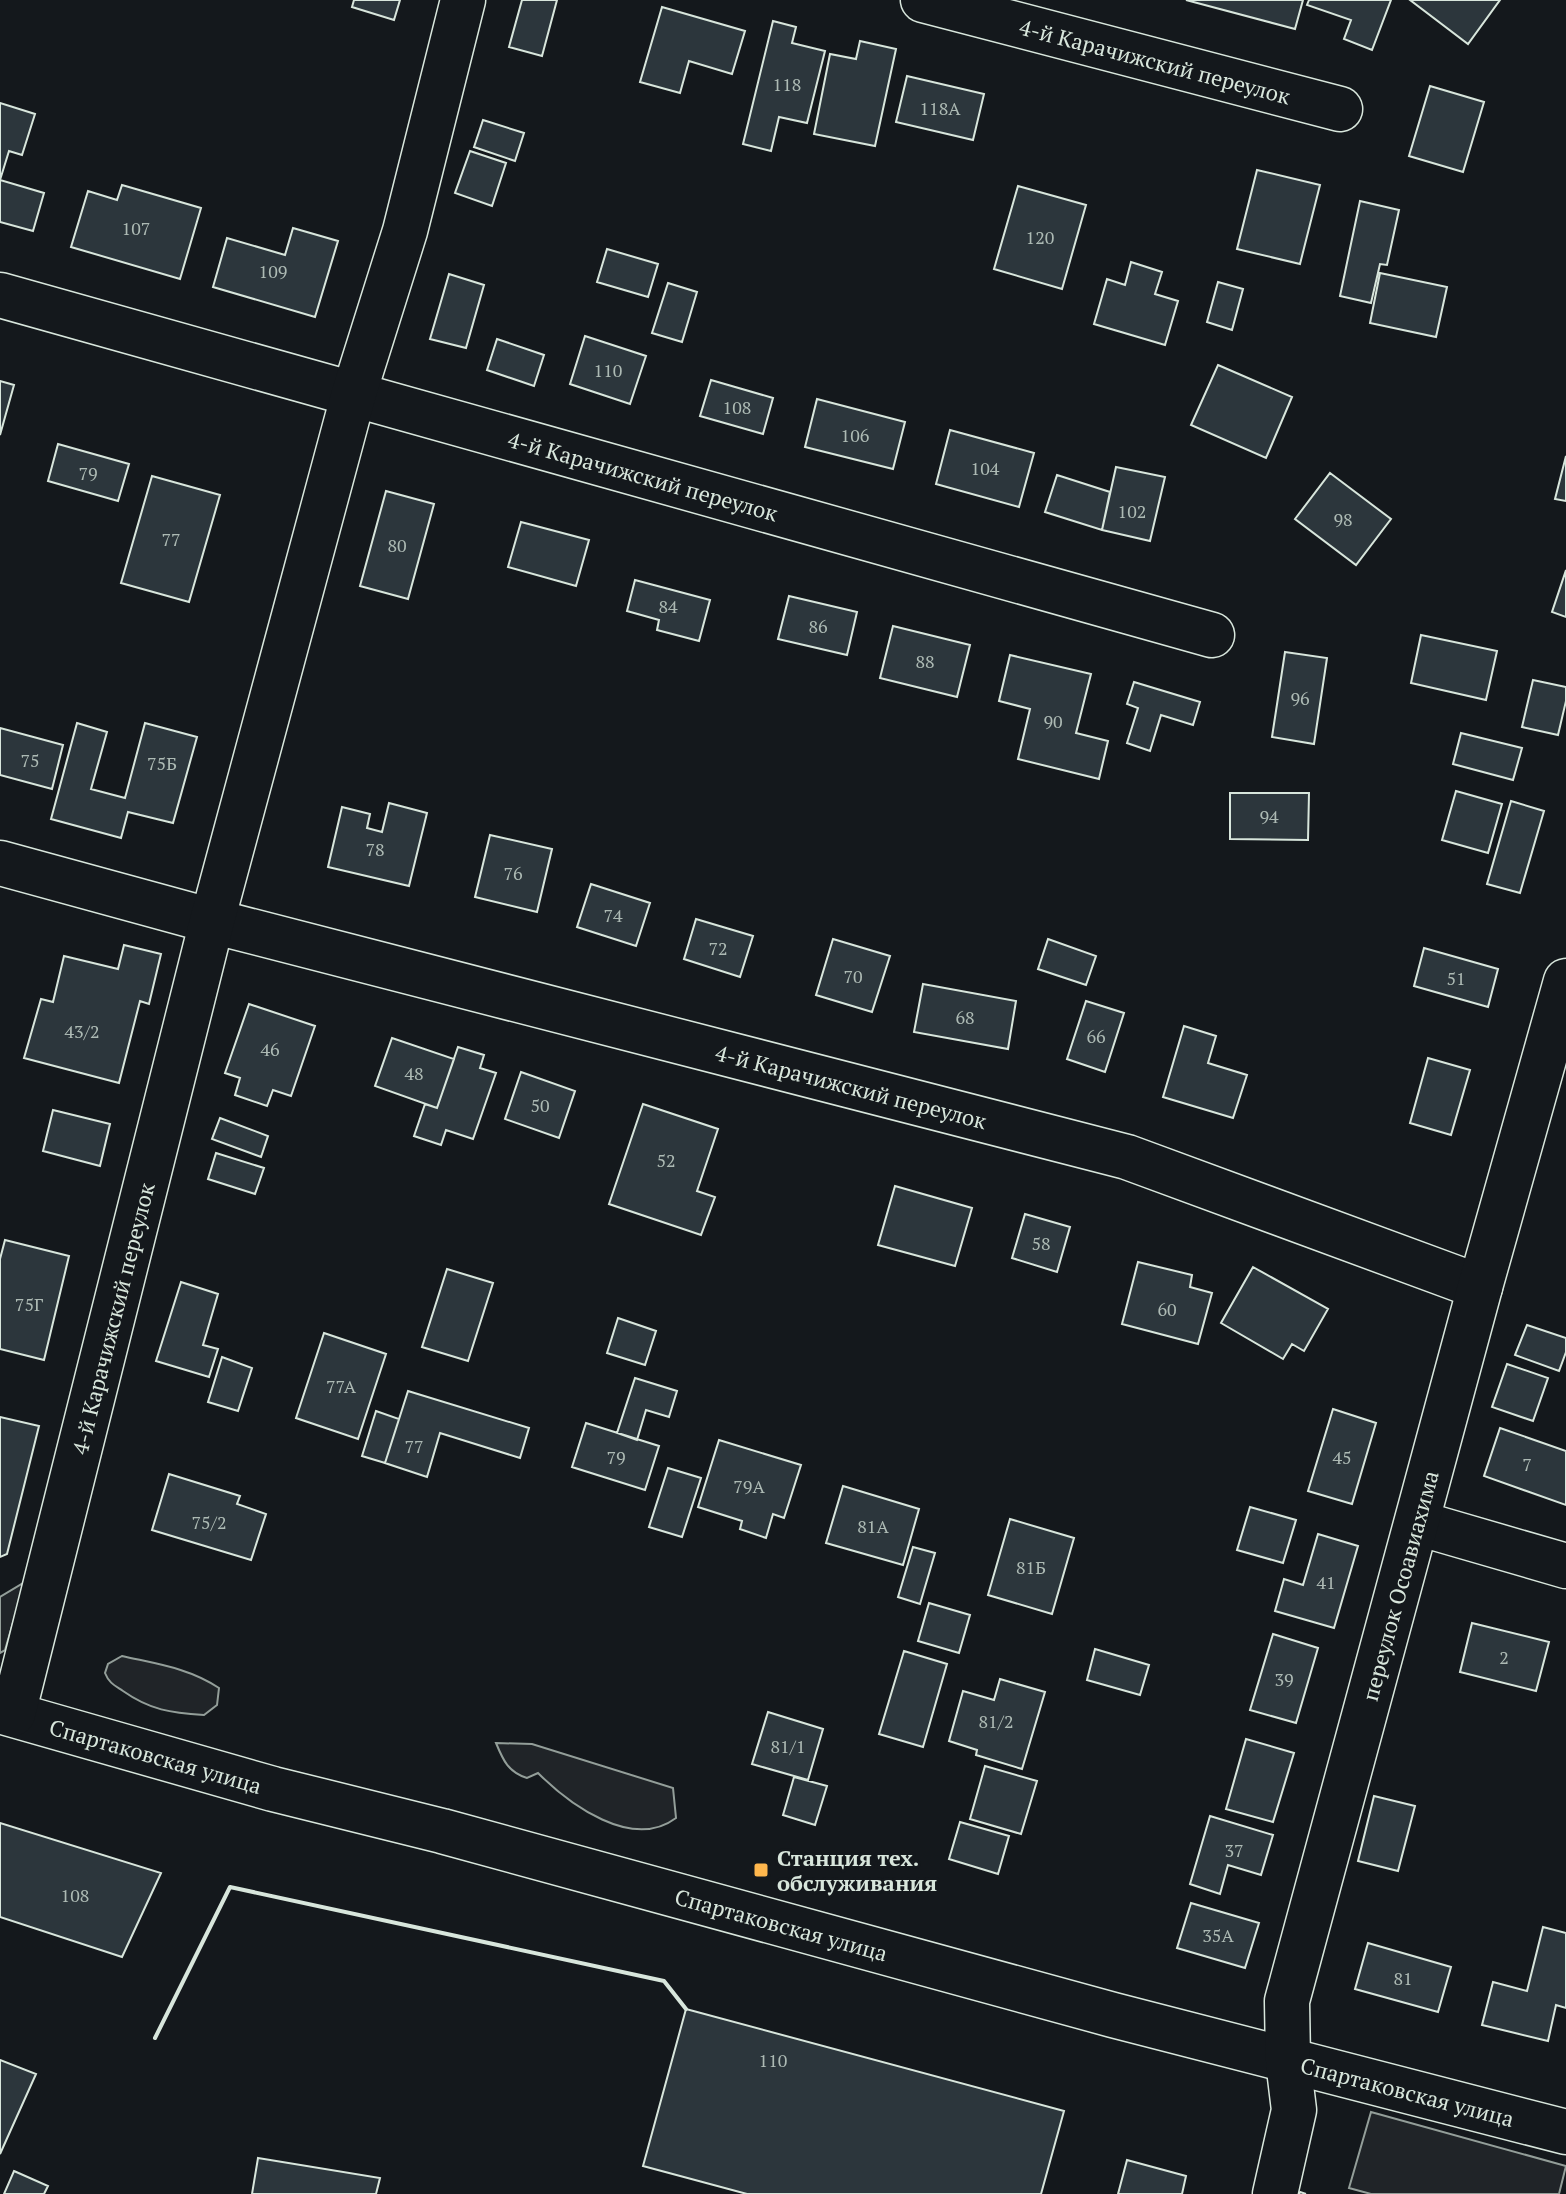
<svg xmlns="http://www.w3.org/2000/svg" width="1566" height="2194" viewBox="0 0 1566 2194" font-family="'PT Serif',serif">
<rect width="100%" height="100%" fill="#14181c"/>
<path fill="#202428" stroke="#939e99" stroke-width="2" d="M 25,1582 L 5,1650 L 0,1653 L 0,1597 Z
M 122,1656 C 157,1664 189,1668 219,1688 L 217,1705 L 204,1715 C 171,1713 150,1710 123,1691 C 114,1685 109,1683 105,1673 L 108,1664 Z
M 496,1743 L 532,1744 L 673,1788 L 676,1818 C 632,1851 569,1804 538,1773 L 527,1778 C 508,1772 503,1760 496,1743 Z
M 1371,2112 L 1566,2166 L 1559,2194 L 1371,2194 L 1349,2188 Z"/>
<path fill="#2c363c" stroke="#d8e6dc" stroke-width="2" d="M 354,0 L 400,0 L 394,20 L 352,7 Z
M 522,0 L 557,0 L 542,56 L 509,47 Z
M 1186,0 L 1303,0 L 1295,29 Z
M 1309,0 L 1391,0 L 1372,50 L 1344,39 L 1351,20 L 1307,5 Z
M 1410,0 L 1500,0 L 1468,44 Z
M 662,7 L 745,31 L 732,74 L 689,61 L 680,93 L 640,82 Z
M 773,21 L 796,27 L 792,43 L 825,51 L 807,123 L 779,117 L 771,151 L 743,144 Z
M 860,41 L 896,49 L 875,146 L 814,134 L 830,54 L 856,59 Z
M 907,76 L 984,94 L 973,140 L 896,122 Z
M 1430,86 L 1484,102 L 1463,172 L 1409,156 Z
M 0,103 L 35,114 L 22,155 L 9,151 L 0,180 L 44,193 L 33,231 L 0,222 Z
M 483,120 L 524,133 L 515,161 L 474,147 Z
M 470,151 L 506,163 L 492,206 L 455,193 Z
M 1257,170 L 1320,185 L 1300,264 L 1237,249 Z
M 122,185 L 201,208 L 180,279 L 71,247 L 88,191 L 117,200 Z
M 1018,186 L 1086,205 L 1062,289 L 994,269 Z
M 1360,201 L 1399,210 L 1387,265 L 1380,264 L 1371,303 L 1340,296 Z
M 293,228 L 338,241 L 315,317 L 213,287 L 227,238 L 285,255 Z
M 607,249 L 658,264 L 648,297 L 597,282 Z
M 1131,262 L 1162,272 L 1155,294 L 1178,301 L 1165,345 L 1094,324 L 1107,279 L 1125,285 Z
M 1380,273 L 1447,287 L 1436,337 L 1370,323 Z
M 449,274 L 484,285 L 466,348 L 430,339 Z
M 1218,282 L 1243,289 L 1232,330 L 1207,322 Z
M 668,283 L 697,292 L 682,342 L 652,333 Z
M 585,336 L 646,356 L 630,404 L 570,384 Z
M 497,339 L 544,355 L 534,386 L 487,370 Z
M 1218,365 L 1292,397 L 1266,458 L 1191,425 Z
M 711,380 L 773,398 L 763,434 L 700,416 Z
M 0,381 L 14,385 L 0,435 Z
M 817,399 L 905,422 L 893,469 L 805,447 Z
M 950,430 L 1034,453 L 1019,507 L 936,484 Z
M 58,444 L 129,464 L 118,501 L 48,481 Z
M 1566,456 L 1566,501 L 1555,499 Z
M 1116,467 L 1165,477 L 1150,541 L 1102,530 Z
M 1330,473 L 1391,519 L 1356,565 L 1295,519 Z
M 1057,475 L 1110,492 L 1102,530 L 1045,512 Z
M 152,476 L 220,495 L 189,602 L 121,583 Z
M 386,491 L 434,504 L 408,599 L 360,586 Z
M 521,522 L 589,540 L 576,586 L 508,567 Z
M 1566,570 L 1566,617 L 1552,612 Z
M 635,580 L 710,600 L 699,641 L 657,630 L 659,620 L 627,611 Z
M 789,596 L 857,612 L 847,655 L 778,639 Z
M 893,626 L 970,645 L 957,697 L 880,678 Z
M 1421,635 L 1497,651 L 1486,700 L 1411,683 Z
M 1285,652 L 1327,658 L 1314,744 L 1272,737 Z
M 1010,655 L 1091,674 L 1076,733 L 1108,741 L 1099,779 L 1018,759 L 1030,709 L 999,701 Z
M 1533,680 L 1566,687 L 1566,701 L 1558,735 L 1522,727 Z
M 1134,682 L 1200,702 L 1193,725 L 1161,715 L 1150,751 L 1127,743 L 1138,708 L 1127,704 Z
M 77,723 L 107,732 L 91,789 L 125,798 L 145,723 L 197,737 L 173,823 L 128,812 L 121,838 L 51,819 Z
M 0,728 L 63,745 L 52,789 L 0,775 Z
M 1461,733 L 1522,748 L 1513,780 L 1453,764 Z
M 1456,791 L 1502,804 L 1488,853 L 1442,840 Z
M 1230,793 L 1309,793 L 1308,840 L 1230,839 Z
M 1511,801 L 1544,811 L 1520,893 L 1487,884 Z
M 389,803 L 427,813 L 409,886 L 328,867 L 342,807 L 370,814 L 367,828 L 382,832 Z
M 490,835 L 552,849 L 537,912 L 475,897 Z
M 591,884 L 650,903 L 636,946 L 577,927 Z
M 696,919 L 753,936 L 740,977 L 684,959 Z
M 833,939 L 890,956 L 872,1012 L 816,995 Z
M 1048,939 L 1096,956 L 1086,985 L 1038,969 Z
M 124,945 L 161,954 L 149,1004 L 140,1001 L 119,1083 L 24,1058 L 41,999 L 53,1002 L 64,956 L 118,969 Z
M 1424,948 L 1498,969 L 1488,1007 L 1414,986 Z
M 923,984 L 1016,1001 L 1008,1049 L 914,1032 Z
M 1086,1001 L 1124,1013 L 1105,1072 L 1067,1059 Z
M 249,1004 L 315,1026 L 291,1096 L 273,1090 L 267,1106 L 235,1095 L 240,1078 L 225,1073 Z
M 1184,1026 L 1216,1036 L 1208,1063 L 1247,1075 L 1233,1118 L 1163,1097 Z
M 392,1038 L 454,1059 L 437,1108 L 375,1086 Z
M 458,1047 L 484,1055 L 480,1068 L 496,1073 L 473,1139 L 446,1130 L 441,1145 L 414,1136 L 425,1104 L 437,1108 Z
M 1428,1058 L 1470,1070 L 1451,1135 L 1410,1123 Z
M 521,1072 L 575,1091 L 559,1138 L 505,1119 Z
M 643,1104 L 718,1129 L 697,1191 L 715,1197 L 701,1235 L 609,1204 Z
M 53,1110 L 110,1124 L 100,1166 L 43,1151 Z
M 220,1118 L 268,1136 L 261,1157 L 212,1139 Z
M 216,1153 L 264,1168 L 255,1194 L 208,1179 Z
M 895,1186 L 972,1208 L 955,1266 L 878,1245 Z
M 1025,1214 L 1070,1227 L 1057,1272 L 1012,1258 Z
M 5,1240 L 69,1256 L 44,1360 L 0,1349 L 0,1259 Z
M 1138,1262 L 1192,1275 L 1190,1287 L 1212,1293 L 1198,1344 L 1122,1324 Z
M 1253,1267 L 1328,1309 L 1304,1351 L 1292,1344 L 1283,1359 L 1221,1323 Z
M 447,1269 L 493,1283 L 468,1361 L 422,1347 Z
M 181,1282 L 218,1294 L 203,1345 L 218,1349 L 209,1377 L 156,1361 Z
M 618,1318 L 656,1331 L 645,1365 L 607,1353 Z
M 1527,1325 L 1566,1338 L 1566,1352 L 1559,1371 L 1515,1355 Z
M 324,1333 L 386,1354 L 358,1439 L 296,1418 Z
M 222,1357 L 252,1368 L 238,1411 L 208,1402 Z
M 1507,1364 L 1548,1378 L 1533,1421 L 1492,1407 Z
M 635,1378 L 677,1391 L 669,1417 L 646,1410 L 637,1440 L 617,1433 Z
M 408,1391 L 529,1428 L 520,1458 L 440,1433 L 427,1477 L 385,1463 Z
M 1333,1409 L 1376,1423 L 1352,1504 L 1308,1491 Z
M 376,1411 L 399,1419 L 385,1463 L 362,1456 Z
M 0,1417 L 39,1426 L 7,1554 L 0,1557 Z
M 586,1423 L 659,1446 L 645,1490 L 572,1467 Z
M 1500,1428 L 1566,1451 L 1566,1505 L 1484,1476 Z
M 719,1440 L 801,1465 L 784,1518 L 773,1514 L 766,1538 L 740,1529 L 742,1521 L 698,1507 Z
M 668,1468 L 701,1478 L 682,1537 L 649,1527 Z
M 169,1474 L 240,1496 L 237,1504 L 266,1514 L 251,1560 L 152,1530 Z
M 843,1486 L 919,1509 L 903,1565 L 826,1543 Z
M 1250,1507 L 1296,1520 L 1283,1563 L 1237,1550 Z
M 1010,1519 L 1074,1538 L 1052,1614 L 988,1595 Z
M 1318,1534 L 1358,1546 L 1334,1628 L 1275,1611 L 1284,1579 L 1303,1585 Z
M 913,1547 L 935,1553 L 920,1604 L 898,1597 Z
M 929,1603 L 970,1615 L 959,1653 L 918,1641 Z
M 1472,1623 L 1549,1642 L 1536,1691 L 1460,1672 Z
M 1273,1634 L 1318,1648 L 1296,1723 L 1250,1710 Z
M 1095,1649 L 1149,1665 L 1140,1695 L 1087,1680 Z
M 904,1651 L 947,1664 L 923,1747 L 879,1734 Z
M 1000,1679 L 1045,1692 L 1022,1769 L 976,1755 L 977,1750 L 949,1741 L 963,1691 L 994,1700 Z
M 768,1712 L 823,1729 L 808,1780 L 752,1764 Z
M 1246,1739 L 1294,1753 L 1273,1822 L 1226,1809 Z
M 985,1766 L 1037,1781 L 1021,1834 L 970,1819 Z
M 794,1777 L 827,1786 L 815,1825 L 783,1815 Z
M 1374,1796 L 1415,1806 L 1398,1871 L 1358,1861 Z
M 1210,1816 L 1273,1835 L 1261,1875 L 1228,1865 L 1220,1894 L 1190,1884 Z
M 960,1822 L 1009,1836 L 998,1874 L 949,1859 Z
M 0,1823 L 161,1873 L 122,1957 L 0,1917 Z
M 1191,1903 L 1259,1923 L 1245,1968 L 1177,1948 Z
M 1543,1927 L 1566,1933 L 1566,2008 L 1556,2005 L 1548,2041 L 1482,2025 L 1493,1982 L 1527,1991 Z
M 1368,1943 L 1451,1967 L 1438,2012 L 1355,1989 Z
M 686,2009 L 1064,2111 L 1041,2194 L 747,2194 L 643,2166 Z
M 0,2060 L 36,2074 L 0,2154 Z
M 258,2158 L 380,2178 L 376,2194 L 252,2194 Z
M 1127,2160 L 1186,2176 L 1182,2194 L 1118,2194 Z
M 14,2171 L 48,2186 L 44,2194 L 4,2194 Z"/>
<g fill="none" stroke-linecap="round" stroke-linejoin="round">
<g stroke="#d8e6dc" stroke-width="47">
<g id="minor">
<path id="s1" d="M 923,0 L 1340,109"/>
<path id="s2" d="M 0,295 L 1212,635"/>
<path id="s3" d="M 0,863 L 212,921 L 1127,1157 L 1480,1287"/>
<path d="M 1418,1523 L 1566,1566"/>
<path id="s4" d="M 0,1711 L 273,1789 L 442,1831 L 1113,2015 L 1566,2132"/>
<path id="s5" d="M 13,1714 L 212,921 L 354,393 L 405,231 L 463,0"/>
<path id="s6" d="M 1275,2194 L 1294,2110 L 1288,2061 L 1287,2001 L 1480,1287 L 1566,981"/>
</g>
</g>
<use href="#minor" stroke="#14181c" stroke-width="44"/>
<path stroke="#d8e6dc" stroke-width="2" stroke-dasharray="10 4" stroke-linecap="butt" d="M 1299,2194 L 1300,2192 L 1306,2194"/>
<path stroke="#d8e6dc" stroke-width="4" d="M 155,2038 L 230,1887 L 664,1981 L 686,2009"/>
</g>
<rect fill="#ffb74d" stroke="#14181c" stroke-width="3" x="753" y="1862" width="16" height="16" rx="4"/>
<g text-anchor="middle" dominant-baseline="central" stroke-width="6" stroke-linejoin="round" paint-order="stroke">
<g font-size="18" fill="#adbab4">
<text x="787" y="84">118</text>
<text x="940" y="108">118А</text>
<text x="136" y="228">107</text>
<text x="1040" y="237">120</text>
<text x="273" y="271">109</text>
<text x="608" y="370">110</text>
<text x="737" y="407">108</text>
<text x="855" y="435">106</text>
<text x="985" y="468">104</text>
<text x="88" y="473">79</text>
<text x="1132" y="511">102</text>
<text x="1343" y="519">98</text>
<text x="171" y="539">77</text>
<text x="397" y="545">80</text>
<text x="668" y="606">84</text>
<text x="818" y="626">86</text>
<text x="925" y="661">88</text>
<text x="1300" y="698">96</text>
<text x="1053" y="721">90</text>
<text x="30" y="760">75</text>
<text x="162" y="763">75Б</text>
<text x="1269" y="816">94</text>
<text x="375" y="849">78</text>
<text x="513" y="873">76</text>
<text x="613" y="915">74</text>
<text x="718" y="948">72</text>
<text x="853" y="976">70</text>
<text x="1456" y="978">51</text>
<text x="965" y="1017">68</text>
<text x="82" y="1031">43/2</text>
<text x="1096" y="1036">66</text>
<text x="270" y="1049">46</text>
<text x="414" y="1073">48</text>
<text x="540" y="1105">50</text>
<text x="666" y="1160">52</text>
<text x="1041" y="1243">58</text>
<text x="29" y="1304">75Г</text>
<text x="1167" y="1309">60</text>
<text x="341" y="1386">77А</text>
<text x="414" y="1446">77</text>
<text x="616" y="1457">79</text>
<text x="1342" y="1457">45</text>
<text x="1527" y="1464">7</text>
<text x="749" y="1486">79А</text>
<text x="209" y="1522">75/2</text>
<text x="873" y="1526">81А</text>
<text x="1031" y="1567">81Б</text>
<text x="1326" y="1582">41</text>
<text x="1504" y="1657">2</text>
<text x="1284" y="1679">39</text>
<text x="996" y="1721">81/2</text>
<text x="788" y="1746">81/1</text>
<text x="1234" y="1850">37</text>
<text x="75" y="1895">108</text>
<text x="1218" y="1935">35А</text>
<text x="1403" y="1978">81</text>
<text x="773" y="2060">110</text>
</g>
<g font-size="22" fill="#d8e6dc" stroke="#14181c">
<text stroke="none"><textPath href="#s1" startOffset="240">4-й Карачижский переулок</textPath></text>
<text stroke="none"><textPath href="#s2" startOffset="668">4-й Карачижский переулок</textPath></text>
<text stroke="none"><textPath href="#s3" startOffset="880">4-й Карачижский переулок</textPath></text>
<text stroke="none"><textPath href="#s5" startOffset="408">4-й Карачижский переулок</textPath></text>
<text stroke="none"><textPath href="#s6" startOffset="626">переулок Осоавиахима</textPath></text>
<text stroke="none"><textPath href="#s4" startOffset="162">Спартаковская улица</textPath></text>
<text stroke="none"><textPath href="#s4" startOffset="810">Спартаковская улица</textPath></text>
<text stroke="none"><textPath href="#s4" startOffset="1458">Спартаковская улица</textPath></text>
</g>
<g font-size="22" font-weight="bold" fill="#d8e6dc" stroke="#14181c" text-anchor="start">
<text x="777" y="1857">Станция тех.<tspan x="777" dy="25">обслуживания</tspan></text>
</g>
</g>
</svg>
